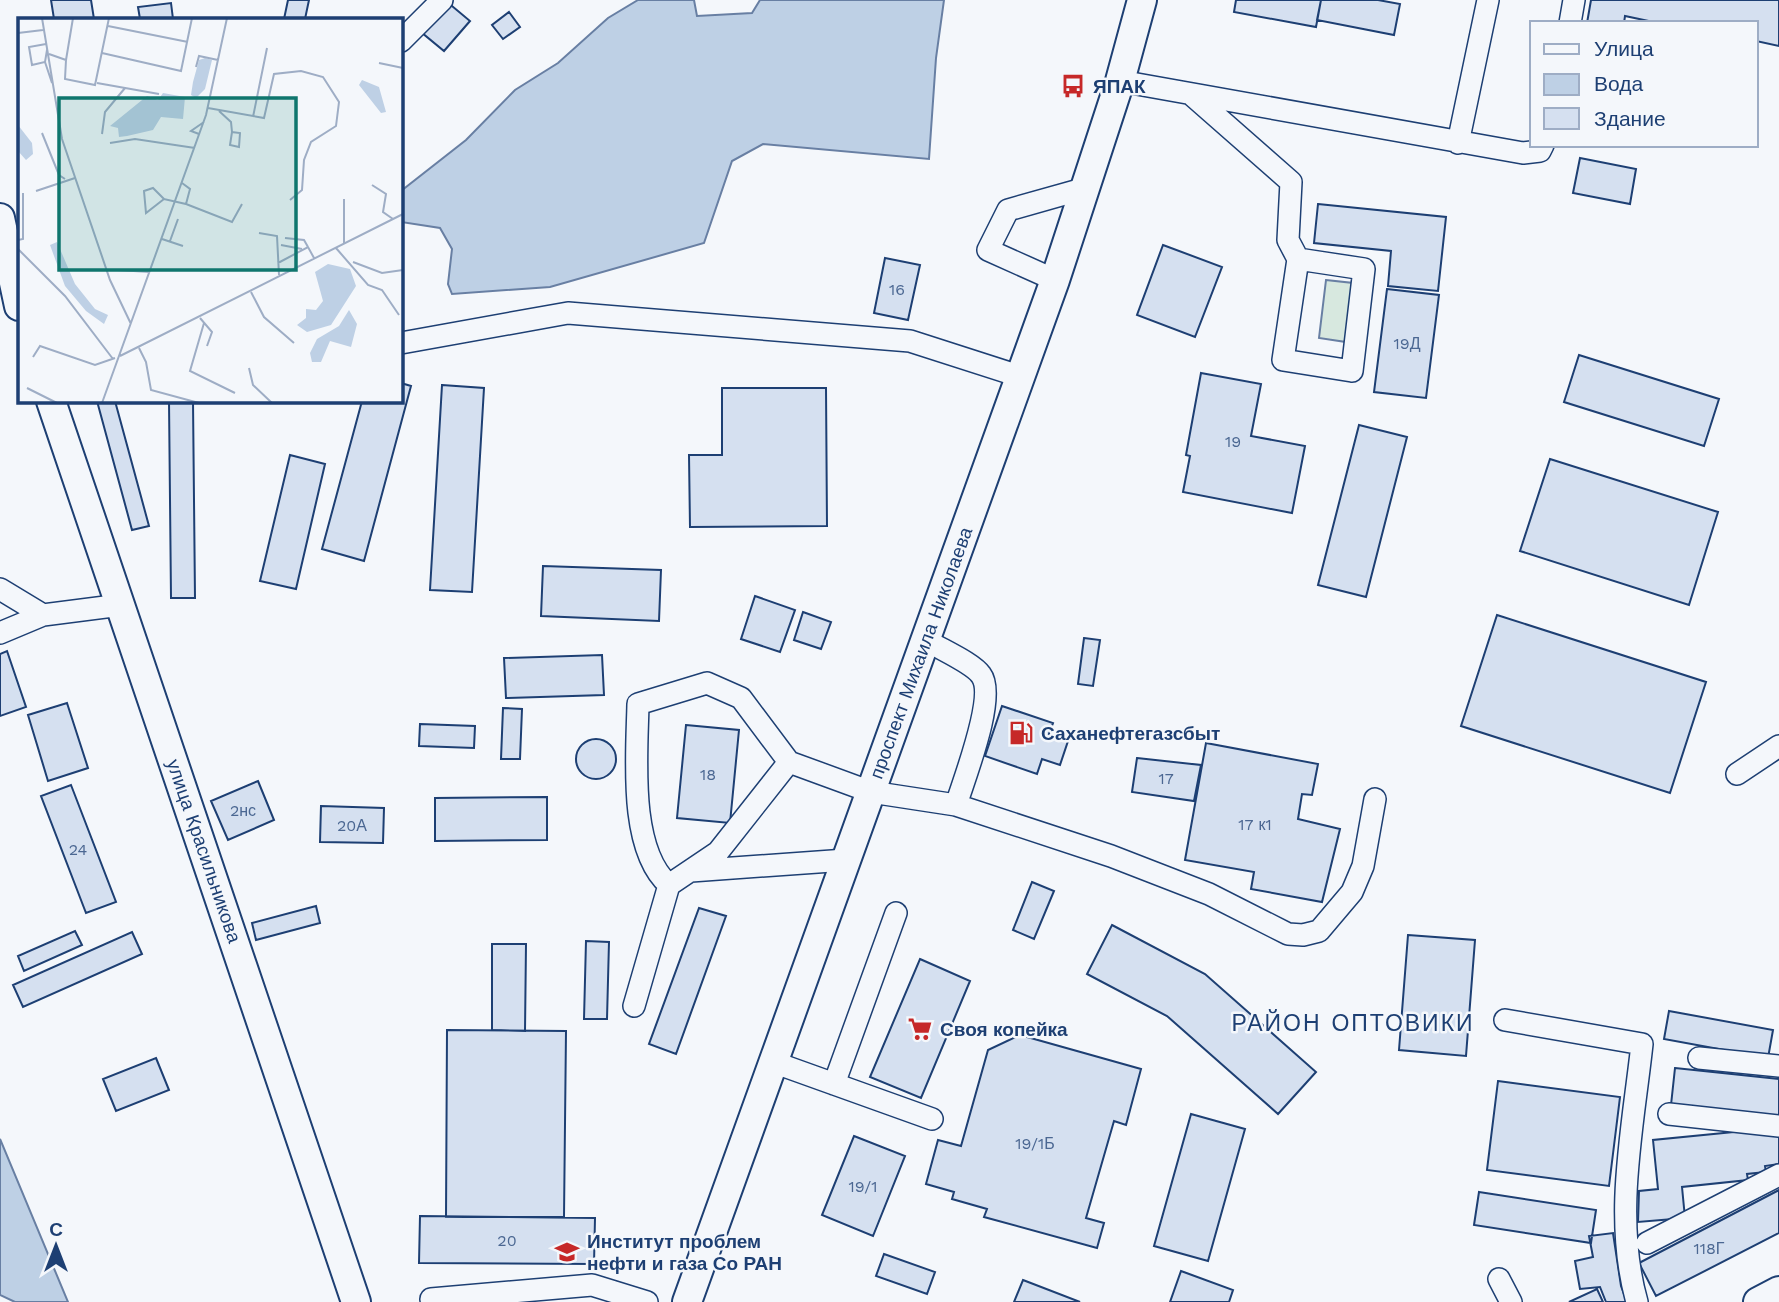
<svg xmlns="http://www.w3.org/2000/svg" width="1779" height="1302" viewBox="0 0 1779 1302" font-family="'Work Sans',sans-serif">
<rect width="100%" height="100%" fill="#f4f7fb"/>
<path fill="#d7e8df" stroke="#687fa3" stroke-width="2" d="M 1326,280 L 1353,283 L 1346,342 L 1319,338 Z"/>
<path fill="#bed0e5" stroke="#687fa3" stroke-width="2" d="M 638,0 L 694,0 L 697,16 L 752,13 L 760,0 L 944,0 L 936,58 L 929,159 L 763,144 L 732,161 L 704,243 L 550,287 L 452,294 L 448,284 L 452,249 L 440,228 L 401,222 L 401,191 L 466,140 L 515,90 L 558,63 L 608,18 Z
M 0,1139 L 68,1302 L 15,1302 L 0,1295 Z"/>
<path fill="#d5e0f0" stroke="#1d3f73" stroke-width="2" d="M 51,0 L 91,0 L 94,19 L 54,19 Z
M 288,0 L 309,0 L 305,19 L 284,19 Z
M 1236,0 L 1321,0 L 1316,27 L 1234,12 Z
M 1321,0 L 1378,0 L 1400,4 L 1394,35 L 1317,20 Z
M 1591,0 L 1779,0 L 1779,46 L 1756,41 L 1756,23 L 1658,23 L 1625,16 L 1624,23 L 1587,23 Z
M 446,1 L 470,21 L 444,51 L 421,32 Z
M 171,3 L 173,19 L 140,19 L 138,7 Z
M 509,12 L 520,27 L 503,39 L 492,25 Z
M 1580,158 L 1636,169 L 1630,204 L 1573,193 Z
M 1318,204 L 1446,217 L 1438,291 L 1388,286 L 1391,251 L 1314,243 Z
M 1163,245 L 1222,267 L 1195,337 L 1137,315 Z
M 885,258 L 920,265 L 908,320 L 874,313 Z
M 1387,289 L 1439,295 L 1426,398 L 1374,392 Z
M 1579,355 L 1719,399 L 1704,446 L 1564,402 Z
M 1201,373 L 1261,384 L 1251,436 L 1305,446 L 1292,513 L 1183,492 L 1190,456 L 1186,455 Z
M 401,383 L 411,386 L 364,561 L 322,549 L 362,401 L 401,401 Z
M 442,385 L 484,388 L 472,592 L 430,590 Z
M 722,388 L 826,388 L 827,526 L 690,527 L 689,455 L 722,455 Z
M 97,401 L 115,401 L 149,526 L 132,530 Z
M 169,401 L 193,401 L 195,598 L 171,598 Z
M 1359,425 L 1407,437 L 1366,597 L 1318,585 Z
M 290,455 L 325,464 L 296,589 L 260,581 Z
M 1550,459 L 1718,512 L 1689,605 L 1520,551 Z
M 543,566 L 661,570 L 659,621 L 541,616 Z
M 755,596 L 795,610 L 780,652 L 741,639 Z
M 803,612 L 831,622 L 821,649 L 794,640 Z
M 1497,615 L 1706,682 L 1670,793 L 1461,726 Z
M 1084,638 L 1100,640 L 1093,686 L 1078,684 Z
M 7,651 L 26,707 L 0,716 L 0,654 Z
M 602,655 L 604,695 L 506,698 L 504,658 Z
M 67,703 L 88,768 L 48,781 L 28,715 Z
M 1002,706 L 1053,723 L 1049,734 L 1068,741 L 1060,765 L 1042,759 L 1037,774 L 985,756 Z
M 503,708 L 522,709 L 520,759 L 501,759 Z
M 420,724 L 475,726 L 474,748 L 419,746 Z
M 686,725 L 739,730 L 730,823 L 677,818 Z
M576 759a20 20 0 1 1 40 0a20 20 0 1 1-40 0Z
M 1206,743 L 1318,764 L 1312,795 L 1302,794 L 1298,819 L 1340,829 L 1322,902 L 1251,889 L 1254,872 L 1185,860 Z
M 1137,758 L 1201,765 L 1194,801 L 1132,792 Z
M 258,781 L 274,820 L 228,840 L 211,801 Z
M 71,785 L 116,902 L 86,913 L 41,796 Z
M 547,797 L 547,840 L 435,841 L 435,798 Z
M 321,806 L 384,808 L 383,843 L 320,842 Z
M 1032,882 L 1054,891 L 1034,939 L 1013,930 Z
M 316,906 L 320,923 L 256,940 L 252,923 Z
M 699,908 L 726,916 L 676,1054 L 649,1044 Z
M 1112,925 L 1205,974 L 1316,1072 L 1278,1114 L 1167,1016 L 1087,974 Z
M 75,931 L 82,945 L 24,971 L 18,956 Z
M 132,932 L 142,954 L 23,1007 L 13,985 Z
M 1408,935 L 1475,940 L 1466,1056 L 1399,1050 Z
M 586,941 L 609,942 L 607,1019 L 584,1019 Z
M 492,944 L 526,944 L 525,1031 L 492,1030 Z
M 920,959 L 970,981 L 921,1098 L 870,1077 Z
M 1669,1011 L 1773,1030 L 1768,1058 L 1664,1039 Z
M 447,1030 L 566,1031 L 564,1217 L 446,1217 Z
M 1020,1035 L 1141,1069 L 1126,1125 L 1114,1121 L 1086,1218 L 1104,1223 L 1097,1248 L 984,1217 L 987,1209 L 952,1199 L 954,1192 L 926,1184 L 938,1140 L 961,1146 L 988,1050 Z
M 156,1058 L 169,1090 L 116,1111 L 103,1079 Z
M 1675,1068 L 1779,1079 L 1779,1116 L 1671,1105 Z
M 1498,1081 L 1620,1097 L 1609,1186 L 1487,1170 Z
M 1191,1114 L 1245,1129 L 1208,1261 L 1154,1246 Z
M 1744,1131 L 1779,1132 L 1779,1164 L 1765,1166 L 1766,1172 L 1747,1174 L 1748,1180 L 1682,1187 L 1685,1218 L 1638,1222 L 1639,1191 L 1658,1189 L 1653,1140 Z
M 854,1136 L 905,1156 L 873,1236 L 822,1215 Z
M 1779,1190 L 1779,1233 L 1656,1296 L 1639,1263 Z
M 1479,1192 L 1596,1210 L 1591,1243 L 1474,1225 Z
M 420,1216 L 595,1218 L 594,1264 L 419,1263 Z
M 1613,1233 L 1621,1286 L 1627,1302 L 1606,1302 L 1600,1287 L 1580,1289 L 1575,1261 L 1593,1257 L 1589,1236 Z
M 884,1254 L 935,1272 L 927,1294 L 876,1276 Z
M 1181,1271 L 1233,1290 L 1229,1302 L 1170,1302 Z
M 1023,1280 L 1080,1302 L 1014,1302 Z
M 1597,1289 L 1603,1302 L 1569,1302 Z"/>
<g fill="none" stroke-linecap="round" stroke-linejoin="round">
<g stroke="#1d3f73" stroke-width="24">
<path id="minor" d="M 1570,23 L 1574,0
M 401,41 L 442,0
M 1120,81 L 1523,153 L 1540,151 L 1543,145
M 1192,95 L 1291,182 L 1288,240 L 1298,259 L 1364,269 L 1352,371 L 1283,360 L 1298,259
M 1458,143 L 1488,0
M 1055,280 L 988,250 L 1008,210 L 1086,188
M 401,343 L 568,313 L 910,341 L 1022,377
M 0,589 L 43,615
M 0,633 L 43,615 L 121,605
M 789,762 L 741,698 L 707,683 L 638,704 C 637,755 628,849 669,885 L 718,852 L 789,762 L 871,792 L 956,805 C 964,779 997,696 981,675 C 973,663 940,649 926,640
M 1737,774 L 1779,746
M 956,805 L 1111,856 L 1209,894 L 1288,934 L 1303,935 L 1319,931 L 1352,892 L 1363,866 L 1375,799
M 691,871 L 846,860
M 634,1006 L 669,885
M 1505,1020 L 1642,1044 C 1633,1128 1613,1218 1637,1302
M 1699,1058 L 1779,1066
M 773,1062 L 932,1119
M 834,1084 L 896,913
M 1669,1114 L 1779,1126
M 1647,1243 L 1779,1175
M 1499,1279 L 1511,1302
M 431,1299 L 592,1285 L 647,1302"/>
</g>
<g stroke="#1d3f73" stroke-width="32">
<path id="major" d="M 0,218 L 19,306
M 51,401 L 356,1302
M 687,1302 L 1055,280 L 1120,81 L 1142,0
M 1758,1302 L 1779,1291"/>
</g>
<use href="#minor" stroke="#f4f7fb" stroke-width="21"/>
<use href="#major" stroke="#f4f7fb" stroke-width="28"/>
</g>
<defs>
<g id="bus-bare" transform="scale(1.89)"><path d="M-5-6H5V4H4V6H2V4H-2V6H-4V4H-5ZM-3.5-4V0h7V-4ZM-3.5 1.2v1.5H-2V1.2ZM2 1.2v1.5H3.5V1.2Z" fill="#c62828" stroke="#f4f7fb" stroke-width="2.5" paint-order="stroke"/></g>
<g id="fuel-bare" transform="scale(1.89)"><path d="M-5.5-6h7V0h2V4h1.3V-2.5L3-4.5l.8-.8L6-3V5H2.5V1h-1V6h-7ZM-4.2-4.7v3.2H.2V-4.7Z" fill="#c62828" stroke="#f4f7fb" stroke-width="2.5" paint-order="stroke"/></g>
<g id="supermarket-bare" transform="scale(1.89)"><path d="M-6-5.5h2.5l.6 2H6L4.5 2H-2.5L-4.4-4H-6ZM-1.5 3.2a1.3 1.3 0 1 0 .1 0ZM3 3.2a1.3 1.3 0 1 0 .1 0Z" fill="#c62828" stroke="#f4f7fb" stroke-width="2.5" paint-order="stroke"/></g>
<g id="university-bare" transform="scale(1.89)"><path d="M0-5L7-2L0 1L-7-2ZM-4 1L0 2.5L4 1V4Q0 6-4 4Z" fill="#c62828" stroke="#f4f7fb" stroke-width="2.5" paint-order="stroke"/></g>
</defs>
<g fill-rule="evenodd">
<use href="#bus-bare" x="1073" y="86"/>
<use href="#fuel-bare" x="1021" y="733"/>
<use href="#supermarket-bare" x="920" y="1029"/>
<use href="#university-bare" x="567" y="1252"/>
</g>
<g text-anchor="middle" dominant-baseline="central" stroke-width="5" stroke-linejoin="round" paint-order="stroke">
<g font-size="16" fill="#4b6792">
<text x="897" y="289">16</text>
<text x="1407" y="343">19Д</text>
<text x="1233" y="441">19</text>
<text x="708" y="774">18</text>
<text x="1166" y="778">17</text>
<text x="243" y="810">2нс</text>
<text x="1255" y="824">17 к1</text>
<text x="352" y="825">20А</text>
<text x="78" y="849">24</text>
<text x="1035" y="1143">19/1Б</text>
<text x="863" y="1186">19/1</text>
<text x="507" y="1240">20</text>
<text x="1709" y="1248">118Г</text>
</g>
<g font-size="19" font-weight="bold" fill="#1d3f73" stroke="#f4f7fb" text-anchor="start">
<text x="1093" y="86">ЯПАК</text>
<text x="1041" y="733">Саханефтегазсбыт</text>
<text x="940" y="1029">Своя копейка</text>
<text x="587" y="1241">Институт проблем<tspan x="587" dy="22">нефти и газа Со РАН</tspan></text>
</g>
<g font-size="19" fill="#1d3f73" stroke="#f4f7fb">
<text transform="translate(921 653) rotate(-70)">проспект Михаила Николаева</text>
<text transform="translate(204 851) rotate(71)">улица Красильникова</text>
</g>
<g font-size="23" letter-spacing="2" fill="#1d3f73" stroke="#f4f7fb">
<text x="1353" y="1023">РАЙОН ОПТОВИКИ</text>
</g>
</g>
<g transform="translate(18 18)">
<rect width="385" height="385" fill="#f4f7fb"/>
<path d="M 187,40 L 194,42 L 187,71 L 178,80 L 173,77 L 175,64 L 181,42 ZM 344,62 L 361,69 L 368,94 L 363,95 L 341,67 ZM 145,75 L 167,79 L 165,101 L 143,99 L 135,112 L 109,118 L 101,119 L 100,110 L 92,108 L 129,78 L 140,82 ZM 0,107 L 14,125 L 15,136 L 8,142 L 0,133 ZM 39,224 L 57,266 L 77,291 L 90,297 L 86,306 L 68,293 L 47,268 L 32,227 ZM 310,246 L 332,251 L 338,268 L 313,307 L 289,314 L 279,307 L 288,300 L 288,291 L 298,292 L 305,283 L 297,254 ZM 331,292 L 339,306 L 333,329 L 312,323 L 303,344 L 294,344 L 292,335 L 299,321 L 321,308 Z" fill="#bed0e5"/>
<path fill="none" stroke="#9eadc5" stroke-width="2" d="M 24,0 L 44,121 L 92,262 L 113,306M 90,8 L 170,24M 0,15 L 25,12M 28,26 L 11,29 L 14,47 L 27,44 L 29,32M 84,35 L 163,53 L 174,0M 31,36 L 48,42 L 47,61 L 77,67 L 91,0M 48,42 L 55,0M 27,44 L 34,65M 361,45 L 385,50M 178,49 L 181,38 L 200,42M 79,65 L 141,76M 190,90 L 246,100 L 256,56 L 283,53 L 305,59 L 321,84 L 318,108 L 293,124 L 286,142 L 284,172 L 272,182M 201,93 L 213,104 L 214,114 L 222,115 L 221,129 L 212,127 L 214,114M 235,99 L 249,30M 24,115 L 41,157 L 47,161M 84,116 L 87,94 L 107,70M 181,116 L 173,113 L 186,104M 92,125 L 117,121 L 177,130M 354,167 L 368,176 L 365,194 L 375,201M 18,173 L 57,160M 146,181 L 135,170 L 126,173 L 128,195 L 146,181 L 168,186 L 172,171 L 164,165M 168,186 L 214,204 L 224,186M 241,215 L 259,218 L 261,257M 267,220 L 286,222 L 290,229M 144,221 L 165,228M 0,222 L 5,221 L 5,175M 152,223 L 160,201M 326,226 L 326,181M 263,227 L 284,231M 318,230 L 350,267 L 364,272 L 381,297M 0,231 L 47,278 L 95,341M 335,244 L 364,255 L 385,252M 260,245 L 290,229 L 296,240M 99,252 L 132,254M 233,274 L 246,299 L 276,325M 182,300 L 194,314 L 189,328M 186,305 L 172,353 L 217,375M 121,330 L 128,344 L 133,372 L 181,385M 102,338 L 385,196M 15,339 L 22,328 L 77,347 L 97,340M 231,350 L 235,367 L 254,385M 9,370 L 39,385M 84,385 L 188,97 L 209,0"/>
<path fill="#0f766e" fill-opacity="0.15" stroke="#0f766e" stroke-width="3.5" d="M 41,80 L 278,80 L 278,252 L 41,252 Z"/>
<rect width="385" height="385" fill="none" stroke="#1d3f73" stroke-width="3.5"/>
</g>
<rect x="1530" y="21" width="228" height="126" fill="#f4f7fb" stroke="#9eadc5" stroke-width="2"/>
<rect x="1544" y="44" width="35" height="10" fill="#f4f7fb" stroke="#9eadc5" stroke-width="2"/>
<text x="1594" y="56" font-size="21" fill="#1d3f73">Улица</text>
<rect x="1544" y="74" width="35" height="21" fill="#bed0e5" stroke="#9eadc5" stroke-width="2"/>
<text x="1594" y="91" font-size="21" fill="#1d3f73">Вода</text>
<rect x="1544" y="108" width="35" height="21" fill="#d5e0f0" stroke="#9eadc5" stroke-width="2"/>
<text x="1594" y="126" font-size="21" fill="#1d3f73">Здание</text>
<g transform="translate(56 1246)" stroke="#f4f7fb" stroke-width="5" paint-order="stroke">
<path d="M0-5L12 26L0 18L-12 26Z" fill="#1d3f73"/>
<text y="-10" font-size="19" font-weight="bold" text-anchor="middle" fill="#1d3f73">С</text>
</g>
</svg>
